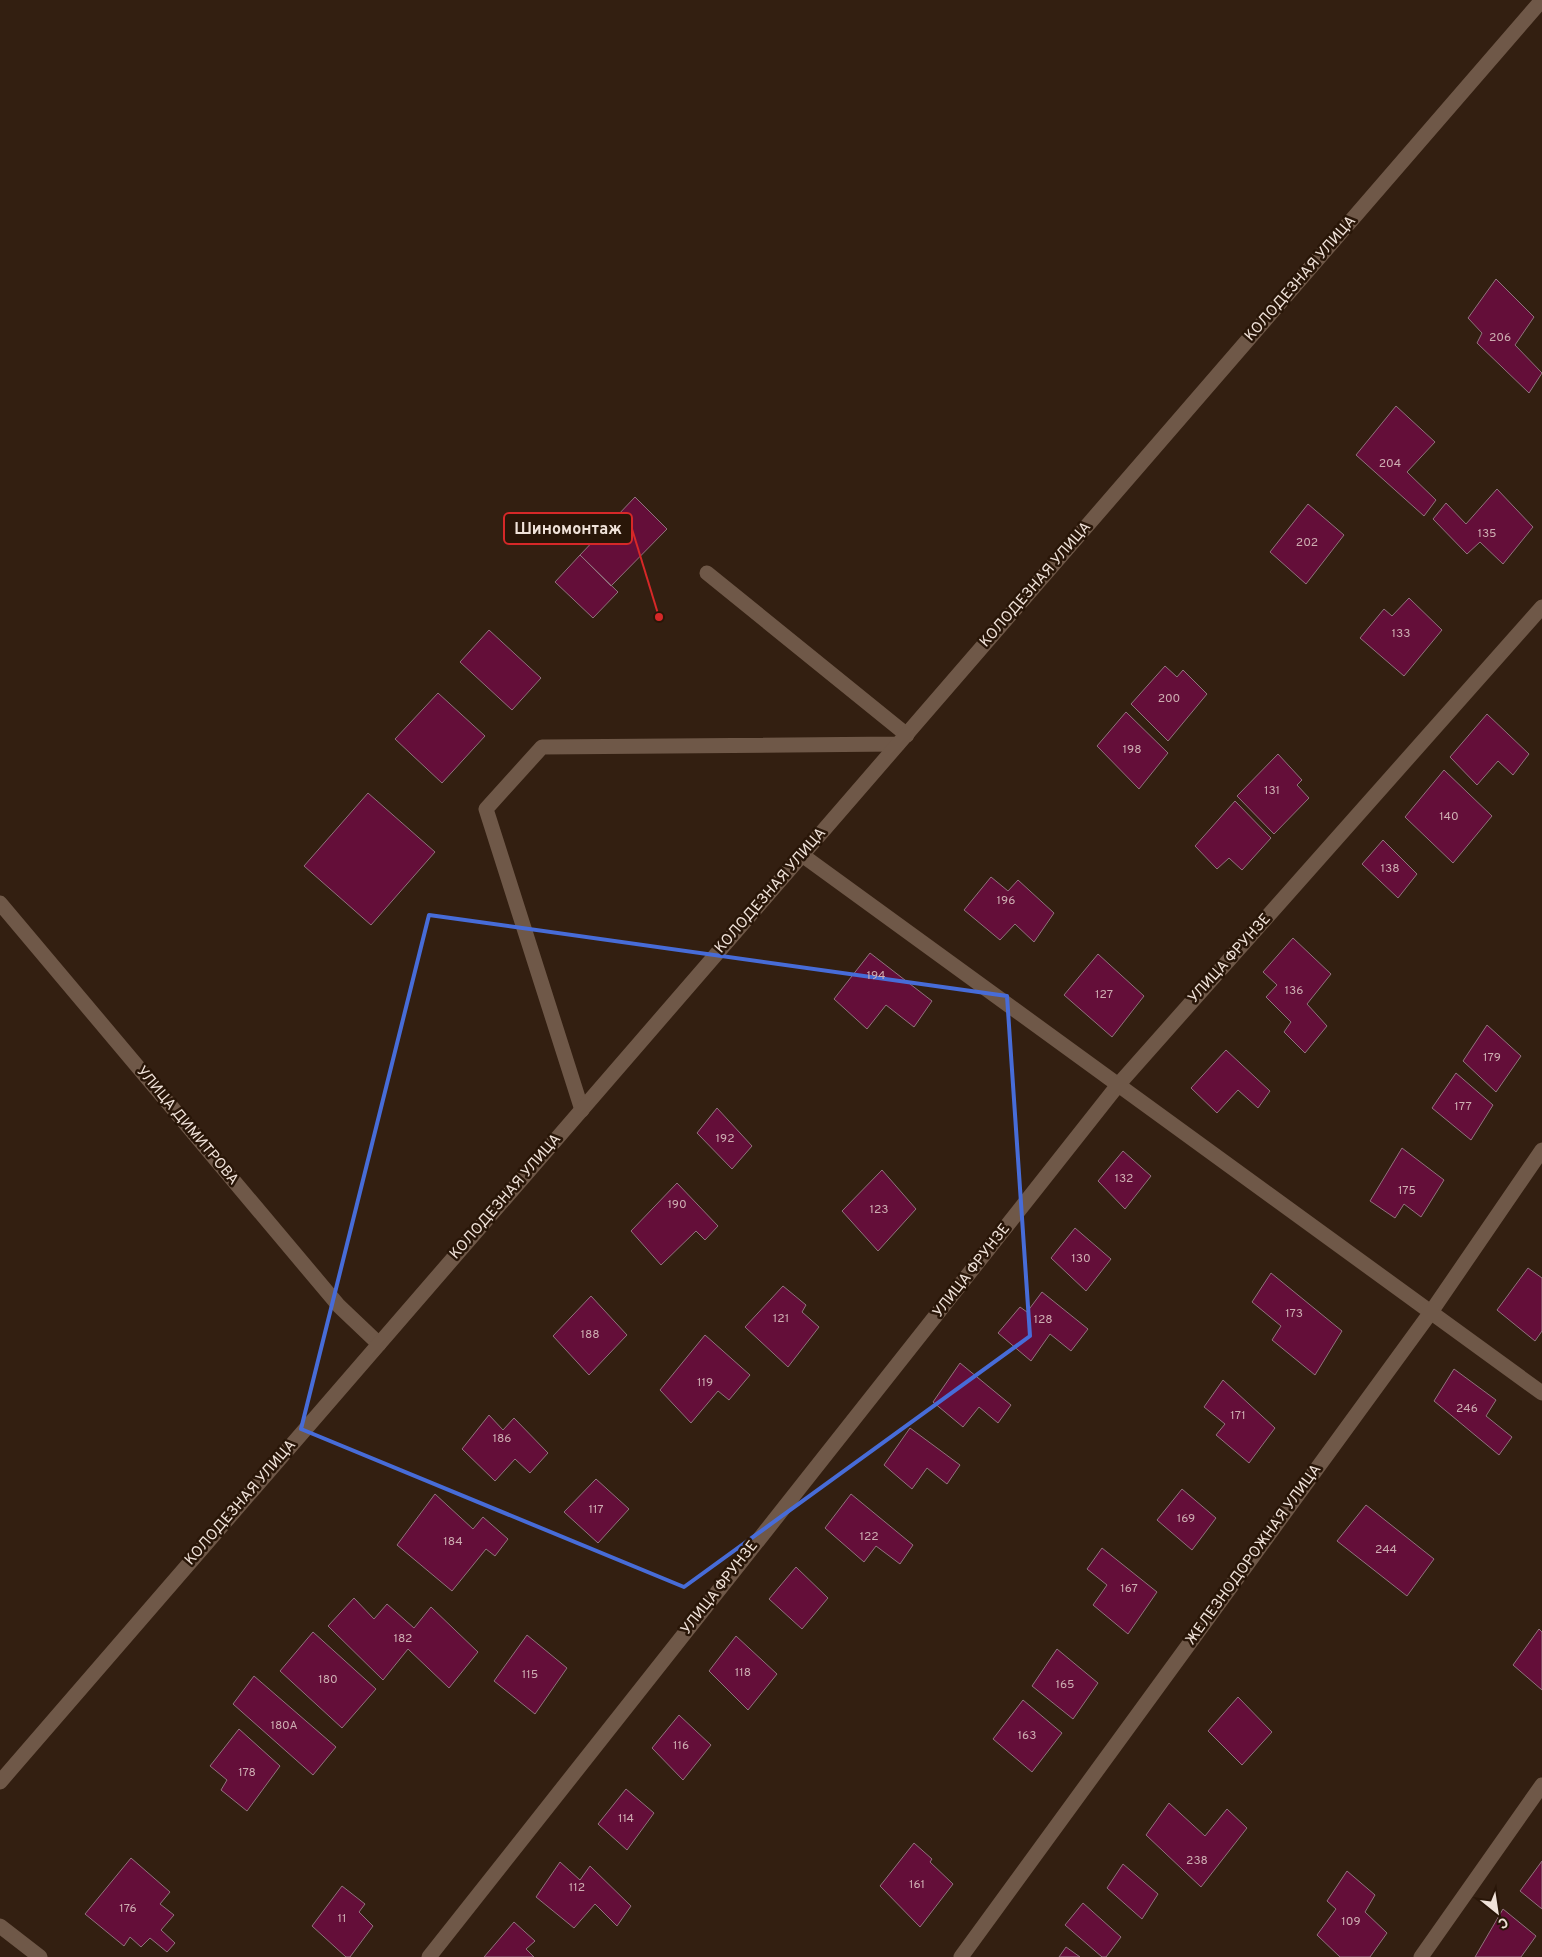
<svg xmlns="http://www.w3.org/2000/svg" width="1542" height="1957" viewBox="0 0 1542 1957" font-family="Overpass,sans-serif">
<rect width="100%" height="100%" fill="#331f11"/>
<path fill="#640e39" stroke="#90737d" d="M 1496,279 L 1534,317 L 1515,345 L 1542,373 L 1529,393 L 1477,343 L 1482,333 L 1468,318 Z
M 1396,406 L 1435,442 L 1407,472 L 1436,500 L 1424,516 L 1356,455 Z
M 1497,489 L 1533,527 L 1503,564 L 1480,542 L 1467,554 L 1433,519 L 1446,503 L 1466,524 Z
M 635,497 L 667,529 L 611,586 L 580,555 Z
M 1308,504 L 1344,535 L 1306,584 L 1270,552 Z
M 580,555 L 618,592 L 593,618 L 555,582 Z
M 1409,598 L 1442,630 L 1404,676 L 1360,638 L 1384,609 L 1392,616 Z
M 489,630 L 541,678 L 512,710 L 460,662 Z
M 1165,666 L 1177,677 L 1183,670 L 1207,694 L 1168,741 L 1131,704 Z
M 438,693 L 485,736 L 442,783 L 395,739 Z
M 1126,712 L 1168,753 L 1139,789 L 1097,746 Z
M 1487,714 L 1529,754 L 1513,775 L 1498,761 L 1477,785 L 1450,757 Z
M 1278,754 L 1302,780 L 1297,785 L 1309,798 L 1274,834 L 1237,796 Z
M 1444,770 L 1492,816 L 1453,863 L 1405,817 Z
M 368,793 L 435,852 L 371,925 L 304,866 Z
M 1235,801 L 1271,838 L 1242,870 L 1229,858 L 1217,869 L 1195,846 Z
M 1383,840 L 1417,874 L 1398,898 L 1362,864 Z
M 991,877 L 1008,891 L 1018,880 L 1054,913 L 1034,942 L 1015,924 L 1000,940 L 964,910 Z
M 1293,938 L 1331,974 L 1307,1004 L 1327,1026 L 1305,1053 L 1284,1032 L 1291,1022 L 1266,997 L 1277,985 L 1263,972 Z
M 870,953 L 932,1001 L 914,1027 L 886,1005 L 867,1029 L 834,999 Z
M 1098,954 L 1144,996 L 1112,1037 L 1064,995 Z
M 1487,1025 L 1521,1056 L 1496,1092 L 1463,1061 Z
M 1226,1050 L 1270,1091 L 1258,1108 L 1238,1090 L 1217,1113 L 1191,1088 Z
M 1456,1073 L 1493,1105 L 1471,1140 L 1432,1108 Z
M 717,1108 L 752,1146 L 732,1169 L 697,1133 Z
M 1402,1148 L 1444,1180 L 1421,1217 L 1404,1204 L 1395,1218 L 1370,1201 Z
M 1123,1151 L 1151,1176 L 1125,1209 L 1098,1181 Z
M 882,1170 L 916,1209 L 878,1251 L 842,1211 Z
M 677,1183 L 718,1226 L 705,1240 L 696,1231 L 661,1265 L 631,1231 Z
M 1075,1228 L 1111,1259 L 1086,1291 L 1051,1258 Z
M 1528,1268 L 1542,1278 L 1542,1331 L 1535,1341 L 1497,1310 Z
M 1271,1273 L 1342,1331 L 1315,1375 L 1272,1340 L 1281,1326 L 1252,1302 Z
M 783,1286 L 806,1305 L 802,1312 L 819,1327 L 788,1367 L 745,1327 Z
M 1042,1292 L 1088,1329 L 1071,1351 L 1050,1334 L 1031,1361 L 998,1333 L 1020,1307 L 1027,1312 Z
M 591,1296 L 627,1335 L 589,1375 L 553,1336 Z
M 705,1335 L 750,1375 L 729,1400 L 718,1391 L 691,1423 L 660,1390 Z
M 960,1363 L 1011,1405 L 998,1423 L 979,1407 L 963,1427 L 933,1402 Z
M 1454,1369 L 1496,1400 L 1486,1416 L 1512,1437 L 1499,1455 L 1434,1401 Z
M 1223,1380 L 1275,1428 L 1249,1463 L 1216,1435 L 1225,1424 L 1204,1407 Z
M 489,1415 L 503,1430 L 514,1418 L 548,1453 L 530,1473 L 515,1459 L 495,1481 L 462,1449 Z
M 910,1428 L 960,1465 L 947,1484 L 927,1468 L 912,1489 L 884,1465 Z
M 596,1479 L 629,1509 L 598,1543 L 564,1512 Z
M 1182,1489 L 1216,1518 L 1192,1550 L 1157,1520 Z
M 435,1494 L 473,1529 L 483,1517 L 508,1539 L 495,1556 L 486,1549 L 452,1591 L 397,1545 Z
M 851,1494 L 913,1545 L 900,1564 L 876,1546 L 864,1562 L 825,1528 Z
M 1366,1505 L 1434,1559 L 1407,1596 L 1337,1541 Z
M 1102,1548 L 1157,1592 L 1128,1634 L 1093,1605 L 1107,1585 L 1087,1569 Z
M 796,1567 L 828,1598 L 802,1629 L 769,1599 Z
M 354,1598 L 374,1619 L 387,1604 L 414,1628 L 431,1607 L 478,1652 L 449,1688 L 408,1649 L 383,1680 L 328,1626 Z
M 1539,1629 L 1542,1632 L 1542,1690 L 1513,1665 Z
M 313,1632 L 376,1689 L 342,1728 L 280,1671 Z
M 527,1635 L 567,1668 L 535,1714 L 494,1681 Z
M 736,1636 L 777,1674 L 748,1710 L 709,1671 Z
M 1057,1649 L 1098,1683 L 1073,1719 L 1032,1686 Z
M 254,1676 L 336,1747 L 313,1775 L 233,1704 Z
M 1238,1697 L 1272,1732 L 1242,1765 L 1208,1731 Z
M 1023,1700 L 1062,1733 L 1032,1772 L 993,1739 Z
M 679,1715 L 711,1745 L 683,1780 L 652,1748 Z
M 239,1729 L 280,1766 L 247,1811 L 221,1790 L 227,1780 L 210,1766 Z
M 626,1789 L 654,1813 L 627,1850 L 598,1824 Z
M 1169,1803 L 1205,1836 L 1227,1809 L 1247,1828 L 1201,1887 L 1146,1835 Z
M 914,1843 L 932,1859 L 930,1862 L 953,1884 L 920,1927 L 880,1886 Z
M 131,1858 L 170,1892 L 160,1904 L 174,1915 L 161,1930 L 175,1943 L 167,1952 L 150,1938 L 141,1947 L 130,1937 L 124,1946 L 85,1914 Z
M 1542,1861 L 1542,1909 L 1520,1891 Z
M 560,1862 L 580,1880 L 590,1866 L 631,1906 L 617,1926 L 595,1904 L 574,1928 L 536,1897 Z
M 1123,1864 L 1158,1894 L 1142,1919 L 1107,1888 Z
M 1347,1871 L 1375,1895 L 1365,1912 L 1387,1933 L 1370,1957 L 1340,1957 L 1317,1935 L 1336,1909 L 1327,1901 Z
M 342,1886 L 365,1904 L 359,1912 L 373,1926 L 350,1957 L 346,1957 L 312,1926 Z
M 1083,1903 L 1121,1937 L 1106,1957 L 1102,1957 L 1065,1925 Z
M 1503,1909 L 1536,1936 L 1521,1957 L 1475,1957 Z
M 514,1922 L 535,1941 L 526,1949 L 534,1957 L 484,1957 Z
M 1066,1947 L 1080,1957 L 1059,1957 Z"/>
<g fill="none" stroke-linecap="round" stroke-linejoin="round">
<path stroke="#6f5848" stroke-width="15" d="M 707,573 L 907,735
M 582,1110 L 486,809 L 542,747 L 898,744"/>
<path stroke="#6f5848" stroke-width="15" d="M 802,855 L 1542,1393
M 0,903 L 339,1306 L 379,1344
M 0,1926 L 40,1957
M 429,1957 L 1118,1085 L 1542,607
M 961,1957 L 1431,1312 L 1542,1150
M 1421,1957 L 1542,1785"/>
<path stroke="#6f5848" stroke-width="15" d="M 0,1782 L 1542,0"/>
</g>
<path fill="none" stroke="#476cd8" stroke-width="4" stroke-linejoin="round" d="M 429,915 L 1007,996 L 1030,1336 L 684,1587 L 301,1429 Z"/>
<g text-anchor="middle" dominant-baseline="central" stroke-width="5" stroke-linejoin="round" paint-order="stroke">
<g font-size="12" fill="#cdadb1">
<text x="1500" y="338">206</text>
<text x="1390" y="464">204</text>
<text x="1487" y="534">135</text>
<text x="1307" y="543">202</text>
<text x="1401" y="634">133</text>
<text x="1169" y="699">200</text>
<text x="1132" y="750">198</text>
<text x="1272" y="791">131</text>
<text x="1449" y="817">140</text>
<text x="1390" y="869">138</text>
<text x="1006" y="901">196</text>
<text x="876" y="976">194</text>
<text x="1294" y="991">136</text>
<text x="1104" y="995">127</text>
<text x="1492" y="1058">179</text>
<text x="1463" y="1107">177</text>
<text x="725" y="1139">192</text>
<text x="1124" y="1179">132</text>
<text x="1407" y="1191">175</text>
<text x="677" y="1205">190</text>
<text x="879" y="1210">123</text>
<text x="1081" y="1259">130</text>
<text x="1294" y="1314">173</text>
<text x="781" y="1319">121</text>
<text x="1043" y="1320">128</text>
<text x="590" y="1335">188</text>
<text x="705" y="1383">119</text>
<text x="1467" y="1409">246</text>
<text x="1238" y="1416">171</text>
<text x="502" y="1439">186</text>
<text x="596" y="1510">117</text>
<text x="1186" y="1519">169</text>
<text x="869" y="1537">122</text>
<text x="453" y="1542">184</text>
<text x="1386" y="1550">244</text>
<text x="1129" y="1589">167</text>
<text x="403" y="1639">182</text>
<text x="743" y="1673">118</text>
<text x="530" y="1675">115</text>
<text x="328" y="1680">180</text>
<text x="1065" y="1685">165</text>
<text x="284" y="1726">180А</text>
<text x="1027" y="1736">163</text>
<text x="681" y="1746">116</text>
<text x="247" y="1773">178</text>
<text x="626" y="1819">114</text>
<text x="1197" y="1861">238</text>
<text x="917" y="1885">161</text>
<text x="577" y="1888">112</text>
<text x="128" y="1909">176</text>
<text x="342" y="1919">11</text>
<text x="1351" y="1922">109</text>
</g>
<g font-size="15" fill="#f0e2d9" stroke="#291608">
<text transform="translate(1301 279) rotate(-49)">КОЛОДЕЗНАЯ УЛИЦА</text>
<text transform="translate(1036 585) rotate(-49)">КОЛОДЕЗНАЯ УЛИЦА</text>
<text transform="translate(771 891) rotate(-49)">КОЛОДЕЗНАЯ УЛИЦА</text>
<text transform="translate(1230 959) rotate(-48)">УЛИЦА ФРУНЗЕ</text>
<text transform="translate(187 1126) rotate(50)">УЛИЦА ДИМИТРОВА</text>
<text transform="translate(506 1197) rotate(-49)">КОЛОДЕЗНАЯ УЛИЦА</text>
<text transform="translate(972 1271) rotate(-52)">УЛИЦА ФРУНЗЕ</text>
<text transform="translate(241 1503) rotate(-49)">КОЛОДЕЗНАЯ УЛИЦА</text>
<text transform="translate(1254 1555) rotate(-54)">ЖЕЛЕЗНОДОРОЖНАЯ УЛИЦА</text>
<text transform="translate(720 1588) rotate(-52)">УЛИЦА ФРУНЗЕ</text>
</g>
</g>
<path fill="none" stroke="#d62828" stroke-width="2" d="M659 617L632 529"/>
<circle fill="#d62828" stroke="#291608" stroke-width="2" cx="659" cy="617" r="5"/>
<rect fill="#291608" stroke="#d62828" stroke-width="2" x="504" y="513" width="128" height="31" rx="5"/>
<g font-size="16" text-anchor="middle" font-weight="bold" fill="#f0e2d9">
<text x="568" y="534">Шиномонтаж</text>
</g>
<g transform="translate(1497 1912) rotate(150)" stroke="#291608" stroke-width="4" paint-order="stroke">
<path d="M0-4L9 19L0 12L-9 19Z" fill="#f0e2d9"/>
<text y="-8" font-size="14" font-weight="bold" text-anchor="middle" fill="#f0e2d9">С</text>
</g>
</svg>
